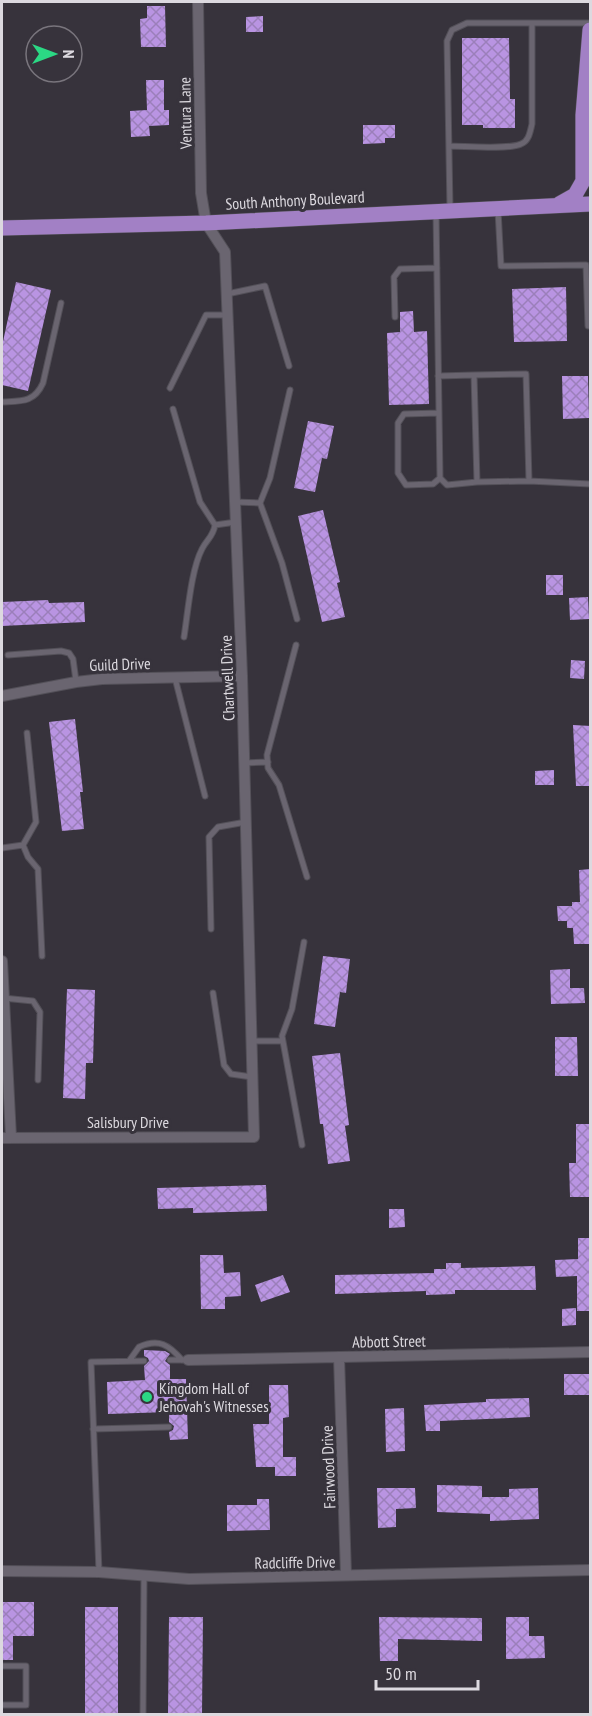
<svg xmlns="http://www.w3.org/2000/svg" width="592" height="1716" viewBox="0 0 592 1716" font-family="'PT Sans Narrow',sans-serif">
<defs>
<pattern id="building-cross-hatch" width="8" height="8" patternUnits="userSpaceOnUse" patternTransform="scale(1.5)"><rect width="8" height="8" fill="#b994e2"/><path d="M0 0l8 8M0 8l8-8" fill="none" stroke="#9b7fba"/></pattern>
</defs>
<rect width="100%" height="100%" fill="#37333c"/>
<path fill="url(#building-cross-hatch)" d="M 147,6 L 165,6 L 166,47 L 141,47 L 140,19 L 147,18 Z
M 263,16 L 263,32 L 246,32 L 246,17 Z
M 462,38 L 509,38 L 510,99 L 515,99 L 515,128 L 483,128 L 483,125 L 462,125 Z
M 146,80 L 164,80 L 164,110 L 169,110 L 169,125 L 149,126 L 150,136 L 131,137 L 130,111 L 147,110 Z
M 363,125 L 395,125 L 395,138 L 385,138 L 385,143 L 363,144 Z
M 16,282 L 51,290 L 28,391 L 2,385 L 2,346 Z
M 566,287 L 567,341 L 514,342 L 512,289 Z
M 413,311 L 414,332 L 427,331 L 429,404 L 389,405 L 387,333 L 400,332 L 400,312 Z
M 562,376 L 588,376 L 589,418 L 563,419 Z
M 308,421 L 334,426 L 327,459 L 322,458 L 315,492 L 294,488 Z
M 323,510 L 340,582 L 337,583 L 345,617 L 322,622 L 298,516 Z
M 546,575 L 563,575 L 563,595 L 546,595 Z
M 588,597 L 589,619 L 570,620 L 569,598 Z
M 48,600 L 49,603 L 84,602 L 85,622 L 2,626 L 2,602 Z
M 571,660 L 585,661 L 584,679 L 570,678 Z
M 75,719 L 83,792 L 80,792 L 84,829 L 62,831 L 49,722 Z
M 573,725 L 591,726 L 591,786 L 576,786 Z
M 554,770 L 554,785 L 535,785 L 535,771 Z
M 591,869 L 591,944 L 574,944 L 573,928 L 567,928 L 567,921 L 558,921 L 557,906 L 572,906 L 572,902 L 580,902 L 579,870 Z
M 323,956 L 350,959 L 346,993 L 340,992 L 335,1027 L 314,1024 Z
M 570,969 L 570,988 L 584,988 L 585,1003 L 551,1004 L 550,970 Z
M 67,989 L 95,990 L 93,1063 L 86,1063 L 85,1099 L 63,1098 Z
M 555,1037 L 577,1037 L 578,1076 L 555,1076 Z
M 340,1053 L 349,1125 L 345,1126 L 350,1161 L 328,1164 L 323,1124 L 320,1124 L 312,1056 Z
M 576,1124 L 591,1124 L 591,1197 L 570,1197 L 569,1163 L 576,1163 Z
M 266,1185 L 267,1211 L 193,1213 L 193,1208 L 158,1209 L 157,1188 Z
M 389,1209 L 404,1209 L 405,1227 L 389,1228 Z
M 578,1238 L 591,1238 L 591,1311 L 577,1311 L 577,1276 L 556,1277 L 555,1260 L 578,1259 Z
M 200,1255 L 223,1255 L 224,1273 L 240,1272 L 241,1296 L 225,1297 L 225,1309 L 201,1309 Z
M 446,1263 L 461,1263 L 461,1268 L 535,1266 L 536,1290 L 455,1290 L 455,1294 L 426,1295 L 426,1291 L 335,1294 L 335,1275 L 434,1273 L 434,1269 L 446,1269 Z
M 283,1275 L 290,1292 L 261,1302 L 255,1285 Z
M 576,1308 L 576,1325 L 562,1326 L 562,1309 Z
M 144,1350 L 165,1351 L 170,1354 L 165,1361 L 170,1365 L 170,1379 L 186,1379 L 188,1439 L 170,1440 L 169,1432 L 173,1430 L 174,1426 L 169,1422 L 169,1412 L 108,1414 L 107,1382 L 145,1380 L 144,1366 L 149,1361 L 148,1358 L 144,1356 Z
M 564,1374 L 591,1374 L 591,1395 L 564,1395 Z
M 269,1385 L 288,1385 L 289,1417 L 283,1418 L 283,1457 L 296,1457 L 296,1476 L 275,1476 L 275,1467 L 256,1467 L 253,1424 L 269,1424 Z
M 529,1398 L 530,1417 L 440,1421 L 440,1431 L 426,1431 L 424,1405 L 486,1402 L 486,1399 Z
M 404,1408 L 405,1451 L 386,1452 L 385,1409 Z
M 437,1485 L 482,1486 L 482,1497 L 509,1497 L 509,1489 L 538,1488 L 539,1519 L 490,1521 L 490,1514 L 437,1512 Z
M 377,1488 L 415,1488 L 416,1508 L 396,1509 L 396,1527 L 378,1528 Z
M 257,1499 L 269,1499 L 270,1530 L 227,1531 L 227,1505 L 257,1505 Z
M 2,1602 L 34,1602 L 34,1636 L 13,1636 L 13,1660 L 2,1660 Z
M 85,1607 L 118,1607 L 118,1714 L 85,1714 Z
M 169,1617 L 203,1617 L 202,1714 L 168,1714 Z
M 379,1617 L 482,1618 L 482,1641 L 398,1639 L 398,1661 L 380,1661 Z
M 506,1617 L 529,1617 L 529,1636 L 544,1636 L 545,1658 L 506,1659 Z"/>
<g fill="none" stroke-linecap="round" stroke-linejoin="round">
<g stroke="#535058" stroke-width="7">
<path id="lane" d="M 449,146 C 465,146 508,150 521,144 C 529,141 530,132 532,124 L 532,23
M 450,209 L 447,41 L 452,30 L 467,23 L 590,23
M 498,210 L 501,266 L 586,265 L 588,326 L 590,326
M 436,212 L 440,478 L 433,484 L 406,485 L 398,473 L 398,423 L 404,414 L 439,413
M 227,294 L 265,286 L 289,366
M 395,317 L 394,277 L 400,269 L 437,268
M 474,375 L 526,374 L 529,481 L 590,484
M 438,376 L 474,375 L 477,482 L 447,485 L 440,478
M 170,388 L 206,315 L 227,315
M 2,402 C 21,401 34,403 43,383 L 61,303
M 173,409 L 200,502 L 215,525 L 236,522
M 477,482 L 529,481
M 235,502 L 260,503 L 282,563 L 297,619
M 260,503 L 270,478 L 290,390
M 184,637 C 188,612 191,570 202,549 C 207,539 213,537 215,525
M 296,645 L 267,755 L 268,768 L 279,785 L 307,877
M 8,655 L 61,651 L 69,653 L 73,659 L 76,681
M 175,678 L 205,796
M 27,733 L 36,822 L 23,845 L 28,857 L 38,869 L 42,956
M 244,763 L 268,762
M 2,848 L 23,845
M 211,929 L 209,837 L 218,827 L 246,822
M 213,993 L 224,1065 L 231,1074 L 252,1077
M 3,998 L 33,1001 L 40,1012 L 38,1080
M 252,1041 L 282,1041
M 302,1145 L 282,1036 L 292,1009 L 304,942
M 170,1360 L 184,1360
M 129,1361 L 139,1347 C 159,1338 169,1345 182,1360
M 93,1429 L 169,1427
M 99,1572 L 91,1362 L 144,1361
M 2,1666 L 26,1666 L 26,1705 L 2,1705
M 143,1714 L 144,1576"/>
</g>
<g stroke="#535058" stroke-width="12">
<path id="street" d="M 2,696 L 76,682 L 102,679 L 242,676
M 2,961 L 11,1137
M 2,1138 L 254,1137 L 242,676 L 225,252 L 206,223 L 201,193 L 198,2
M 339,1357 L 346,1575
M 188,1360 L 590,1352
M 2,1571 L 99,1572 L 189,1579 L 590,1570"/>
</g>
<g stroke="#535058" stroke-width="16">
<path id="primary" d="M 559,204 L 575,195 L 583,181 L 583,115 L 590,30
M 2,228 L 206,223 L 590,204"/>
</g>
<use href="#lane" stroke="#6a6570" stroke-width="5"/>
<use href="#street" stroke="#6a6570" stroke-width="10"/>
<use href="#primary" stroke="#a280c5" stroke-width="15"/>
</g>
<circle fill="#2bd884" stroke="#37333c" stroke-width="2" cx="147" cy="1397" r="6"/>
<g text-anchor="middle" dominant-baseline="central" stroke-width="6" stroke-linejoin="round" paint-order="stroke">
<g font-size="16" fill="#dcd9df" stroke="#37333c">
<text transform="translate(185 113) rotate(-91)">Ventura Lane</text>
<text transform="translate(295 200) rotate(-3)">South Anthony Boulevard</text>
<text transform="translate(120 664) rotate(-2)">Guild Drive</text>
<text transform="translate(227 678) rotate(-92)">Chartwell Drive</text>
<text x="128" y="1122">Salisbury Drive</text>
<text transform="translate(389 1341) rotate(-1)">Abbott Street</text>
<text transform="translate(328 1467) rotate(-92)">Fairwood Drive</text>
<text transform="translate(295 1562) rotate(-1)">Radcliffe Drive</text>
</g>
<g font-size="16" fill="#dcd9df" stroke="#37333c" text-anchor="start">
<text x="159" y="1388">Kingdom Hall of<tspan x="159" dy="18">Jehovah's Witnesses</tspan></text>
</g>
</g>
<rect width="592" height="1716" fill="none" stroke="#dcd9df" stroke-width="6"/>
<g transform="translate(54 54) rotate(90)"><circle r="28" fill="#37333c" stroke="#79757d" stroke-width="1.5"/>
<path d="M0-4.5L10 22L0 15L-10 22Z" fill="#2bd884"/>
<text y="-9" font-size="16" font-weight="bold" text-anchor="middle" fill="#dcd9df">N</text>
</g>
<path d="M376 1680v9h102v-9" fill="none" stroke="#dcd9df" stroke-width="3"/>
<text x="385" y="1680" font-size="18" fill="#dcd9df" stroke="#37333c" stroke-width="4.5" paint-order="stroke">50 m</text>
</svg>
